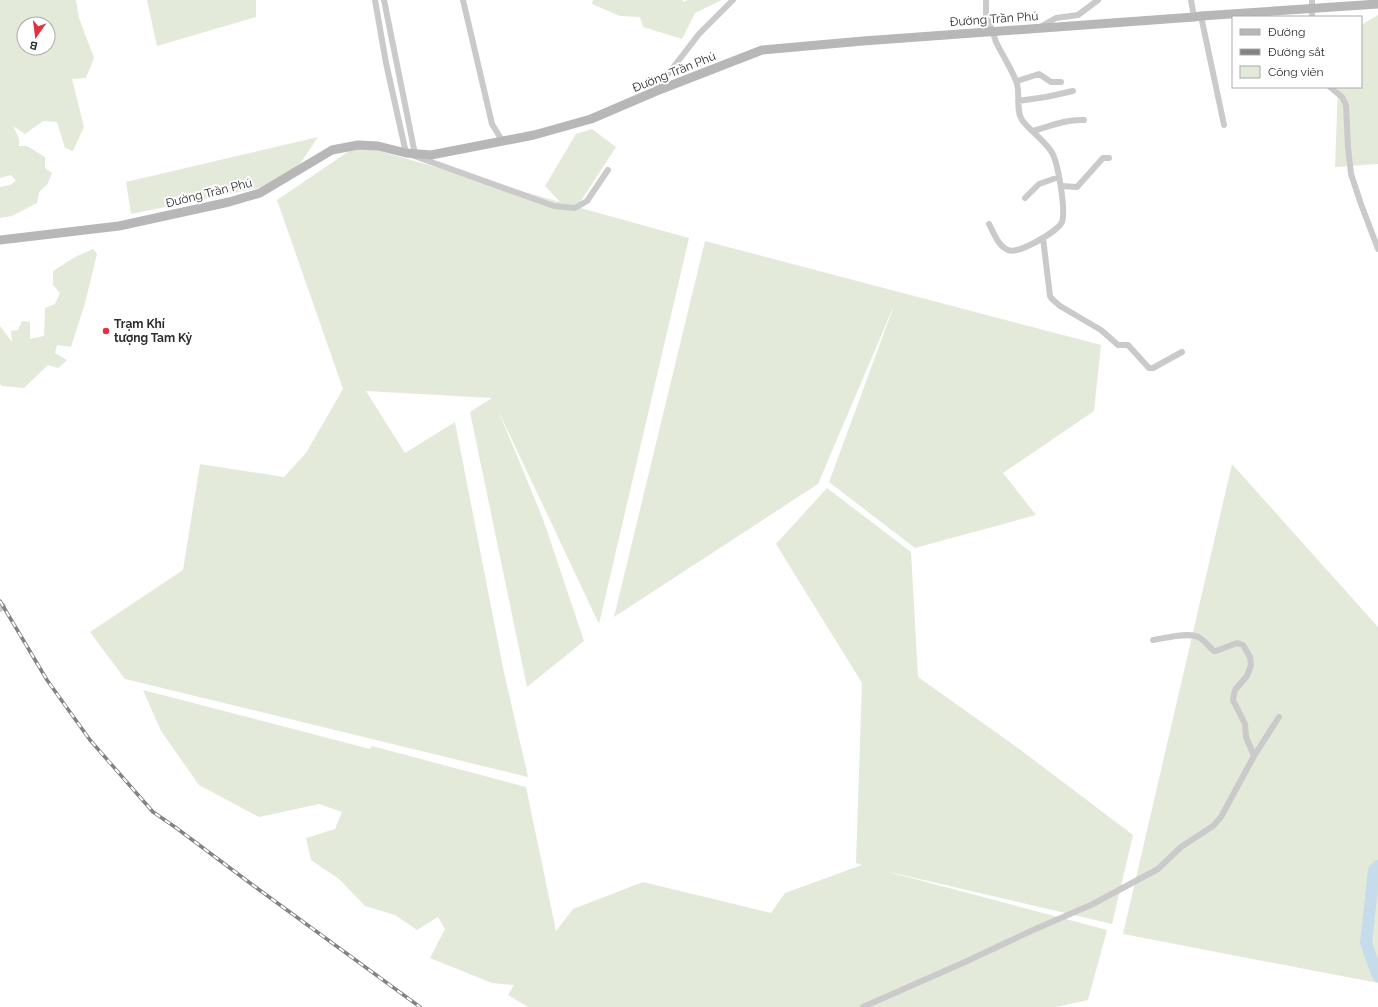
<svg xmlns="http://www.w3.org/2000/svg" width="1378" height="1007" viewBox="0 0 1378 1007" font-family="Raleway,sans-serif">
<rect width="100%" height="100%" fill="#fff"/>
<path fill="#e3eada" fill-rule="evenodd" d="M 0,0 L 76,0 L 79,18 L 94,58 L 86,78 L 72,79 L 84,127 L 73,151 L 65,148 L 57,122 L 43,121 L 25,134 L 13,126 L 19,138 L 19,146 L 27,146 L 45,157 L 45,168 L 52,173 L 47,185 L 39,192 L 37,203 L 12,216 L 0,218 L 0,187 L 10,185 L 16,181 L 11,175 L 0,178 ZM 24,24 L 48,24 L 48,48 L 24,48 Z
M 147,0 L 256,0 L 256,17 L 157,46 Z
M 593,0 L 683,0 L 683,2 L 688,0 L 722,0 L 695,13 L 682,39 L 643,27 L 640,17 L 620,16 L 592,4 Z
M 1378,15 L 1378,164 L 1335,167 L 1338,87 L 1361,87 L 1361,25 Z
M 592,129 L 616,147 L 577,207 L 689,238 L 599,624 L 498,410 L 543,519 L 584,641 L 527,687 L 470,412 L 492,398 L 366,391 L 405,453 L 455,422 L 503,668 L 528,777 L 125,679 L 90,632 L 183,570 L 200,464 L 284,477 L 306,453 L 343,389 L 277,200 L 358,145 L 560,202 L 545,186 L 576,134 Z
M 318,137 L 288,182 L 131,214 L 126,182 Z
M 705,241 L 1101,345 L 1094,411 L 1003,473 L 1036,515 L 915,548 L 829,482 L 895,303 L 818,484 L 614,617 Z
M 93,249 L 97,254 L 85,303 L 71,347 L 57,345 L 55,353 L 67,360 L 58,368 L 48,365 L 24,388 L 2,386 L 0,384 L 0,326 L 12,342 L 11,331 L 18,330 L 22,321 L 30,322 L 30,339 L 44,336 L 45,308 L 55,304 L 60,293 L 53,285 L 53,271 L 75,257 Z
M 1232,464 L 1378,627 L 1378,983 L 1123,934 Z
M 827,488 L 911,552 L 918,677 L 1018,748 L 1133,835 L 1112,924 L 881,870 L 1107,930 L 1088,1000 L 1056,1007 L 528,1007 L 508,995 L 514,985 L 492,983 L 430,958 L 445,929 L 438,917 L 417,930 L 395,915 L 365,906 L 339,879 L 311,860 L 306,838 L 335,829 L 342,812 L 319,804 L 259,817 L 199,785 L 161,731 L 143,690 L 370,749 L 372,746 L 526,787 L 556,931 L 573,909 L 643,882 L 771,913 L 785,893 L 862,865 L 856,863 L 862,683 L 776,544 Z"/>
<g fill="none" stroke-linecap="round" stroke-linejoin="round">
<path stroke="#c7dcea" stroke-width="12" d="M 1378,866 L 1374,870 L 1366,943 L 1378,976"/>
<path stroke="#cacaca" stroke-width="6" d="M 375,0 L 386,63 L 406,153 L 554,206 L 575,208 L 587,201 L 608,170
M 384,0 L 415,154
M 463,0 L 492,124 L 503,142
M 986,0 C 986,5 986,10 986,15 C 987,21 991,26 993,32 C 994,36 995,40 997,44 C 1003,56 1011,68 1016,81 C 1021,91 1015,109 1022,120 C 1030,131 1043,139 1051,151 C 1058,161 1066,210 1062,222 C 1058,231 1018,255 1008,250 C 998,246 994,233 989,224
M 1191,0 L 1194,17
M 1312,0 L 1312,17
M 1201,16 L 1224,125
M 1040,27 L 1056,18 L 1078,15 L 1098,0
M 1017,81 L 1039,74 L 1051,82 L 1061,82
M 1330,87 L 1342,97 L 1346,105 L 1348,147 L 1351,174 L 1361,204 L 1378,249
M 655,91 L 699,34 L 733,0
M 1018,101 L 1046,97 L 1073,91
M 1033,131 C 1050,126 1067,119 1084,120
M 1061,186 L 1077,187 L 1103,158 L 1109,158
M 1025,198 L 1039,184 L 1059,177
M 1043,238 L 1050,296 L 1052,299 L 1060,306 L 1101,330 L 1118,345 L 1128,345 L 1149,368 L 1153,368 L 1182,352
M 0,609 L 3,606
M 1153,640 C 1165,638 1191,631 1200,638 C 1205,641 1209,647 1214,651 L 1216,651 L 1237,643 L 1243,645 L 1250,657 L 1251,665 L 1247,676 L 1235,690 L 1233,700 L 1245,724 L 1246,737 L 1254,756
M 863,1007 L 965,962 L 1031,931 L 1093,904 L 1158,869 L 1181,847 L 1213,826 L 1221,817 L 1254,756 L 1279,717"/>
<path stroke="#b7b7b7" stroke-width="9" d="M 0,240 L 119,226 L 229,202 L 260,193 L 332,150 L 358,145 L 378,146 L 406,153 L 431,155 L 534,135 L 591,119 L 654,92 L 762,50 L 863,41 L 1194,17 L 1201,16 L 1378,4"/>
<g stroke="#828282" stroke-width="3.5">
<path id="rail" d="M 0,601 L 47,680 L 90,740 L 153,812 L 175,827 L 254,886 L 420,1007"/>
</g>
<use href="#rail" stroke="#fff" stroke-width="2" stroke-dasharray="6" stroke-linecap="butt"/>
</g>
<circle fill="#e03340" stroke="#fff" stroke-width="1.5" cx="106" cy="331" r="4"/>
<g text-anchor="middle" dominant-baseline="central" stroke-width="4" stroke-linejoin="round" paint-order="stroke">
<g font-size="12" fill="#2d2d2d" stroke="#fff">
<text transform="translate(994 19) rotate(-4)">Đường Trần Phú</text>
<text transform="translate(674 72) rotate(-22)">Đường Trần Phú</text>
<text transform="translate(209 193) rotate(-14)">Đường Trần Phú</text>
</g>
<g font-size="12" font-weight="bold" fill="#2d2d2d" stroke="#fff" text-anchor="start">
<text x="114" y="324">Trạm Khí<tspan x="114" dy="14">tượng Tam Kỳ</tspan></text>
</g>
</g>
<rect x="1232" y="16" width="130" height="72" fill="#ffffff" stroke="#ababab"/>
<rect x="1240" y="29" width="20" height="6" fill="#b7b7b7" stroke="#ababab"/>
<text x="1268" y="36" font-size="12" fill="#2d2d2d">Đường</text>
<rect x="1240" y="49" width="20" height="6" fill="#828282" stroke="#ababab"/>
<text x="1268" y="56" font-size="12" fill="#2d2d2d">Đường sắt</text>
<rect x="1240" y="66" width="20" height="12" fill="#e3eada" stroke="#ababab"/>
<text x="1268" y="76" font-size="12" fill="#2d2d2d">Công viên</text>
<g transform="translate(36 36) rotate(194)"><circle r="19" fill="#ffffff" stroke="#ababab"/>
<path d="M0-3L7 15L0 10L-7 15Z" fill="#e03340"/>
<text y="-6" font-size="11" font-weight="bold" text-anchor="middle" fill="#2d2d2d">B</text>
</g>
</svg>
